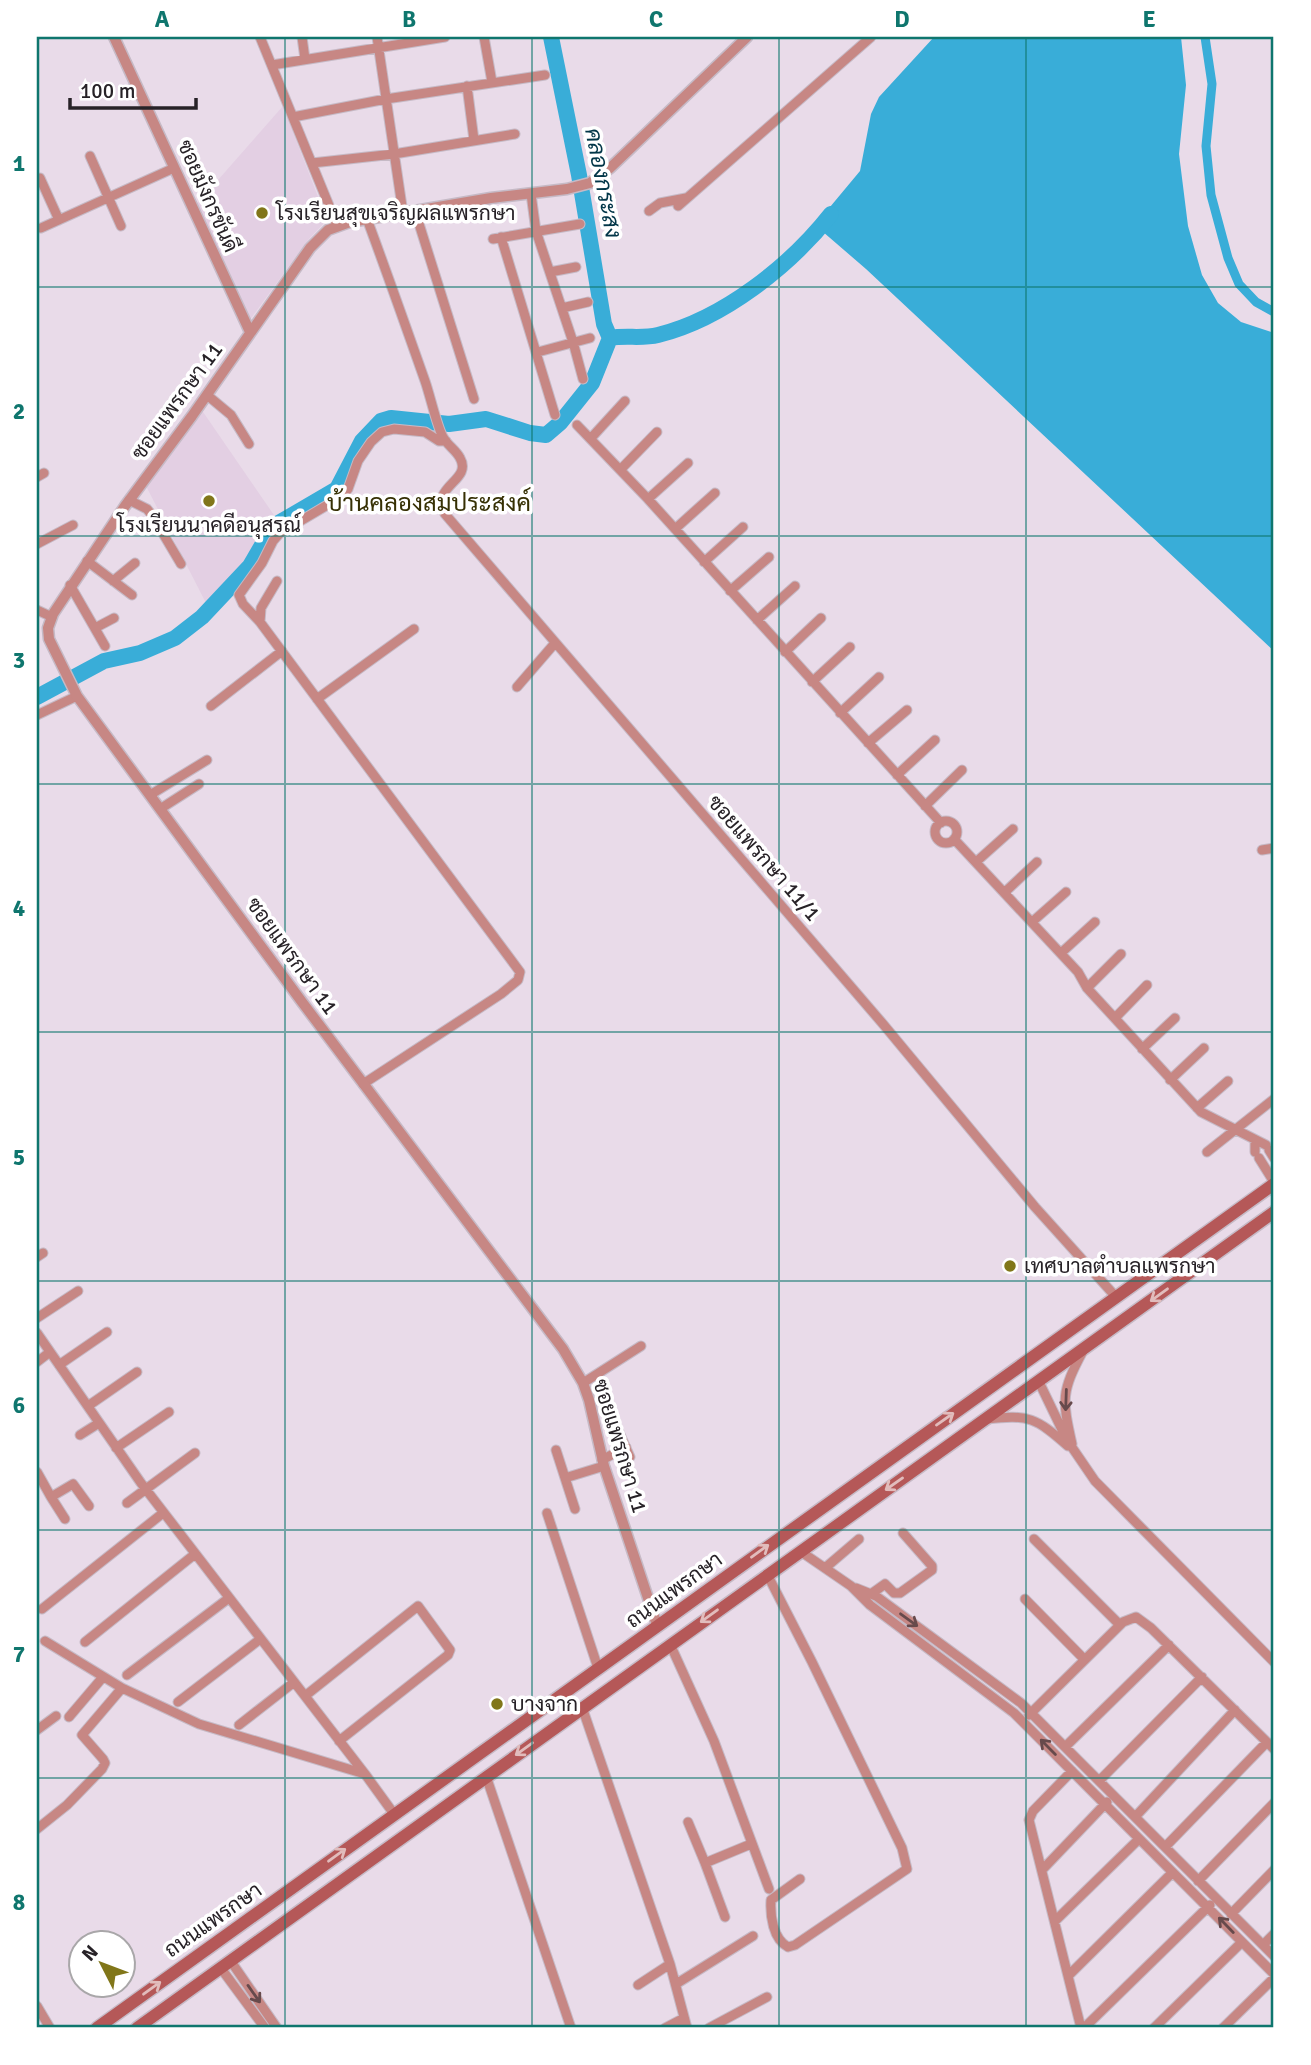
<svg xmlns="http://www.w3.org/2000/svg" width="1311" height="2065" viewBox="0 0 1311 2065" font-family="Signika,Sarabun,sans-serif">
<rect width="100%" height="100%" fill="#e9dbe9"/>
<path fill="#e3cfe3" d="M 283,106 L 327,220 L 309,239 L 249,321 L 196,205 Z
M 201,409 L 276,518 L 261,535 L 239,570 L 206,603 L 145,484 Z"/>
<path fill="#39add8" d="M 934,37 L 1181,37 L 1186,85 L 1179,154 L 1188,226 L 1202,275 L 1218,303 L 1241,322 L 1274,333 L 1274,651 L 866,269 L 815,225 L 860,171 L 871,114 L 879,97 Z"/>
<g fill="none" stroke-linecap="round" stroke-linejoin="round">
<path stroke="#39add8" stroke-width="9" d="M 1205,37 L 1212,84 L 1206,146 L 1211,195 L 1228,258 L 1239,284 L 1256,302 L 1274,312"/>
<path stroke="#39add8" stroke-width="16" d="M 551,37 L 579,175 L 604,324 L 610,338
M 610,338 C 626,335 642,339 658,335 C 723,319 790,266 831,214
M 37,697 L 104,661 L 140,653 L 175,638 L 202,617 L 250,566 L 268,535 L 277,524 L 337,489 L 362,441 L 381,421 L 391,418 L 449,424 L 486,419 L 530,433 L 546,435 L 560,423 L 592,383 L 610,338"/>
<g stroke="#c6bac6" stroke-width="11">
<path id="minor" d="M 260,37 L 337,225
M 302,37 L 305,59
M 377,37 L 403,213
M 484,37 L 492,82
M 272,65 L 445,37
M 467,86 L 474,140
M 293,117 L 386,99 L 545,75
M 90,156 L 121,226
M 312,163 L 394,154 L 515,134
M 40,178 L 59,220
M 531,194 L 536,231 L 573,342 L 583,379
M 678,206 L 871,37
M 415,211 L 474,399
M 649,211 L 660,203 L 686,198
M 367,219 C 387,273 406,327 425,381 C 430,395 437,427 443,437 C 447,445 456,450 460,458 C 473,481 429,486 445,514 L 883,1024 L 1035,1207 L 1116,1297
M 41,228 L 174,168
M 501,237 L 555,415
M 493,239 L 580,224
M 550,272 L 576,267
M 562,308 L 588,302
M 538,352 L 590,338
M 207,395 L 231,415 L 249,444
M 577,425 L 648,499 L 941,823
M 592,437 L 625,401
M 621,469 L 657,432
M 37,477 L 44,473
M 648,499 L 688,463
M 129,500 L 147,509 L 152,515 L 181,564
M 675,529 L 715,493
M 37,544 L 73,525
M 87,561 L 132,595
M 704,562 L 743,527
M 113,581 L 135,563
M 277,581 L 261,608 L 260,622 L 520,972 L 518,980 L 501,994 L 363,1084
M 70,585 L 105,646
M 730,591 L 769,557
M 37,610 L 52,617
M 757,620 L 795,586
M 260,622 L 243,604 L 239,595 L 262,563 L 273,541 L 280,533 L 341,497 L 348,489 L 358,461 L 371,442 L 382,432 L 394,429 L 425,432 L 439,441 L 446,441
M 95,628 L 114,618
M 785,652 L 821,618
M 812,682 L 850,647
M 517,687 L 555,643
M 317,699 L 414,629
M 211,706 L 282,651
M 840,713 L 879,677
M 37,715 L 77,696
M 868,743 L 907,710
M 897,775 L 935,740
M 150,795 L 207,760
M 925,806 L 962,770
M 160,809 L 199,784
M935 832a11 11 0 1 1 22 0a11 11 0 1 1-22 0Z
M 954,839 L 1078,972 L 1087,988 L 1201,1112 L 1266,1145
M 1262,850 L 1274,848
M 976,862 L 1013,829
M 1005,892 L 1037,862
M 1032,922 L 1066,892
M 1061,953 L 1095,922
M 1087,988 L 1121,954
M 1115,1018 L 1147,985
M 1142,1049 L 1175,1018
M 1170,1080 L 1204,1048
M 1197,1108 L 1228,1081
M 1269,1150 L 1274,1158
M 1207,1152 L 1274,1099
M 1255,1152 L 1255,1141
M 1259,1158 L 1274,1182
M 37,1257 L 43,1253
M 37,1318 L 78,1291
M 37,1333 L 141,1483 L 365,1774 L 394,1814
M 37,1362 L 50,1352
M 59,1365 L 107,1332
M 1039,1382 L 1067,1440 L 1095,1481 L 1274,1662
M 583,1383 L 641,1346
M 88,1406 L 137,1372
M 609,1410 L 630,1457
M 987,1419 C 1029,1414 1036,1418 1068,1446
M 80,1435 L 99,1423
M 1072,1444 C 1062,1399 1061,1392 1083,1351
M 116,1448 L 169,1412
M 556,1450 L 575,1509
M 602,1460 L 626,1447
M 37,1472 L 51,1497 L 73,1484 L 89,1506
M 565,1478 L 604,1466
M 51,1497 L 65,1519
M 127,1503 L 195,1453
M 547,1513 L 598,1668
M 1034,1539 L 1120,1625
M 800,1551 L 851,1586 L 870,1605 L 1014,1713 L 1274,1974
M 825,1568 L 859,1539
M 767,1574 L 812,1662 L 902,1848 L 907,1869 L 795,1945 L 788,1947 C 773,1939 770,1916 771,1900 L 800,1879
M 856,1588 L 876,1596 L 1021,1703 L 1274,1956
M 871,1594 L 885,1584 L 894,1593 L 900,1593 L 932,1570 L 932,1566 L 903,1533
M 1025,1599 L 1084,1659
M 42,1609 L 163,1513
M 45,1641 L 122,1688
M 85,1642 L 195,1554
M 670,1644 L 714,1741 L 769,1889
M 127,1675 L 229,1598
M 305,1696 L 418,1606 L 450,1650 L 448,1655 L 339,1741
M 178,1702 L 259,1640
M 582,1707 L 670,1964 L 687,2028
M 1029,1715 L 1123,1622 L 1136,1617 L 1151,1628 L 1274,1749
M 69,1717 L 103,1677
M 239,1725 L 293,1683
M 37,1730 L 56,1716
M 1065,1747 L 1169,1645
M 1072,1771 L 1033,1811 L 1029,1820 L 1081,2028
M 486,1776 L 571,2028
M 1099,1781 L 1202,1677
M 1135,1817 L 1235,1710
M 688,1822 L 705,1863
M 37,1829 L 67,1805 L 102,1769 L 105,1763 L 103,1759 L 82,1735 L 122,1688 L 199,1724 L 365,1774
M 1165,1847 L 1267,1742
M 1043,1869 L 1107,1802
M 1198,1881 L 1274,1803
M 1231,1914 L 1274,1870
M 725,1917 L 705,1863 L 751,1844
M 1055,1921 L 1139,1839
M 1263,1945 L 1274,1934
M 230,1960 L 277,2028
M 220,1967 L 265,2028
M 1068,1976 L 1172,1873
M 676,1984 L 753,1936
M 638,1985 L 670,1964
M 37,2006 L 50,2028
M 665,2028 L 684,2018
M 709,2028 L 767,1997
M 1084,2028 L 1210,1905
M 1154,2028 L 1242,1942
M 1223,2028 L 1274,1978"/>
</g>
<g stroke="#c6bac6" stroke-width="13">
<path id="tertiary" d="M 114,37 L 250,332
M 657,1625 L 604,1466 L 589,1400 L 583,1383 L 563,1349 L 302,1002 L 77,696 L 49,639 L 48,628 L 53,614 L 125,506 L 192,416 L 310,248 L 328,230 L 350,222 L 491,198 L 567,189 L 590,183 L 610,168 L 747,37"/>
</g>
<g stroke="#c6bac6" stroke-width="15">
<path id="secondary" d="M 97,2028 L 1274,1184
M 137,2028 L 1274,1212"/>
</g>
<use href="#minor" stroke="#c78784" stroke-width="9"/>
<use href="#tertiary" stroke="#c78784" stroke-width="10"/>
<use href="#secondary" stroke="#b55858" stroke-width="12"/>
</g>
<defs><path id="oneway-shaft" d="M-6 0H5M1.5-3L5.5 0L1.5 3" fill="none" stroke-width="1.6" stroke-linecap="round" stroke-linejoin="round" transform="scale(1.75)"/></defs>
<g stroke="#e1bcbc">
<use href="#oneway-shaft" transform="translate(1159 1295) rotate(144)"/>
<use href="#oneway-shaft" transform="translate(945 1419) rotate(-35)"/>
<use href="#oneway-shaft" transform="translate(894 1484) rotate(145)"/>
<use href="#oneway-shaft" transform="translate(760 1551) rotate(-36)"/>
<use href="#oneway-shaft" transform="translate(709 1616) rotate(144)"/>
<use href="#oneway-shaft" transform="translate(524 1749) rotate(144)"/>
<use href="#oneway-shaft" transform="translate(337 1855) rotate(-36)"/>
<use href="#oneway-shaft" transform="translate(152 1988) rotate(-36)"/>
</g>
<g stroke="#674a4c">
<use href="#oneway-shaft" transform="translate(1066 1400) rotate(92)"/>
<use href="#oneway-shaft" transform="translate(909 1620) rotate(36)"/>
<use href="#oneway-shaft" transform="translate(1048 1747) rotate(-135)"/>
<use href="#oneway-shaft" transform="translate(1226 1925) rotate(-134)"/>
<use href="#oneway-shaft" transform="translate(254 1994) rotate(55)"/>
</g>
<path fill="none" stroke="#0f766e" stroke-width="2" stroke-opacity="0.55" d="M 285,37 L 285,2028M 532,37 L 532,2028M 779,37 L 779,2028M 1026,37 L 1026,2028M 37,287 L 1274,287M 37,536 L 1274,536M 37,784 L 1274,784M 37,1032 L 1274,1032M 37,1281 L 1274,1281M 37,1530 L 1274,1530M 37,1778 L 1274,1778"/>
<g fill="#817619" stroke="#fff" stroke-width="2.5">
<circle cx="262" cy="213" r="7"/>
<circle cx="209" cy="501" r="7"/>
<circle cx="1010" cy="1266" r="7"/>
<circle cx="497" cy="1704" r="7"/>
</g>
<g text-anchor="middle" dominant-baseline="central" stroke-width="7" stroke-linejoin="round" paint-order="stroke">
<g font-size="21" fill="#272227" stroke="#fff">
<text transform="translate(208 196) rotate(66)">ซอยมังกรขันดี</text>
<text transform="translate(177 401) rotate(-54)">ซอยแพรกษา 11</text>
<text transform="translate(764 858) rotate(49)">ซอยแพรกษา 11/1</text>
<text transform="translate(292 956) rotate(54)">ซอยแพรกษา 11</text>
<text transform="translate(620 1446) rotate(73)">ซอยแพรกษา 11</text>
<text transform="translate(674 1590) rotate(-36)">ถนนแพรกษา</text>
<text transform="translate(213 1920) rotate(-35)">ถนนแพรกษา</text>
</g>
<g font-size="21" fill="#272227" stroke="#fff" text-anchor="start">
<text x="276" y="213">โรงเรียนสุขเจริญผลแพรกษา</text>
<text x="209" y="525" text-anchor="middle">โรงเรียนนาคดีอนุสรณ์</text>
<text x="1024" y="1266">เทศบาลตำบลแพรกษา</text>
<text x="511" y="1704">บางจาก</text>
</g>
<g font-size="23" font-style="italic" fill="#023648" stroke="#fff">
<text transform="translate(603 183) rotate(79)">คลองกระสง</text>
</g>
<g font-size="24" fill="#363004" stroke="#fff">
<text x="429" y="503">บ้านคลองสมประสงค์</text>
</g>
</g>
<rect width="1311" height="2065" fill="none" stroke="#ffffff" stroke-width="77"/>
<g transform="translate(102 1964) rotate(312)"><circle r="33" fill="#ffffff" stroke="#a9a7a9" stroke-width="2"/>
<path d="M0-5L12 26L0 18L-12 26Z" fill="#817619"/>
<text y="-10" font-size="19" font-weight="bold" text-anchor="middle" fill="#272227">N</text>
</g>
<path d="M70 98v10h126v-10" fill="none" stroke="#272227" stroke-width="3.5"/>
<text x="80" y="98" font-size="21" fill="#272227" stroke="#ffffff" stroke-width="5" paint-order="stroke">100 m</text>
<rect x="38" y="38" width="1234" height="1988" fill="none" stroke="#0f766e" stroke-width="2.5"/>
<g font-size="23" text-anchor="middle" font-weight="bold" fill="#0f766e">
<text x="162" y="27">A</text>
<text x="409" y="27">B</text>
<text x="656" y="27">C</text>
<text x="902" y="27">D</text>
<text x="1149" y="27">E</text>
<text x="19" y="171">1</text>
<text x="19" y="419">2</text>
<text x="19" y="668">3</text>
<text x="19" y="916">4</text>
<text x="19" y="1165">5</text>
<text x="19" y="1413">6</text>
<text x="19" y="1662">7</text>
<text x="19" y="1910">8</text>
</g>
</svg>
